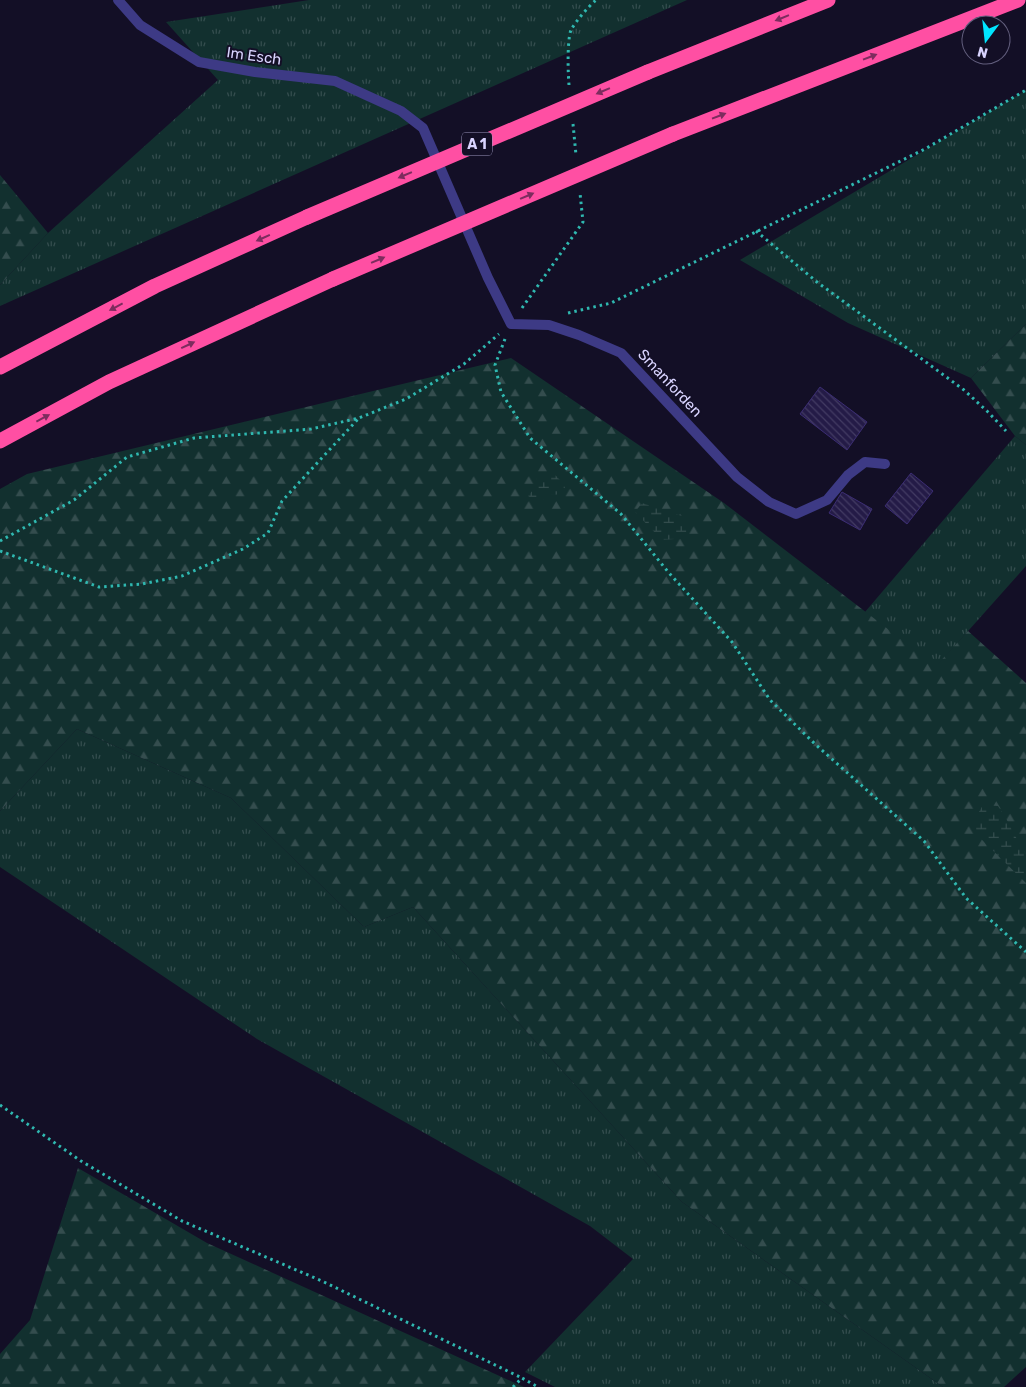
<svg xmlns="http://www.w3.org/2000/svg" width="1026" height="1387" viewBox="0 0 1026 1387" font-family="Rubik,sans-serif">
<defs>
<pattern id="grass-tufts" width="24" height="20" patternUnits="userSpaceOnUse" patternTransform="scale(1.25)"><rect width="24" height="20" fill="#12302f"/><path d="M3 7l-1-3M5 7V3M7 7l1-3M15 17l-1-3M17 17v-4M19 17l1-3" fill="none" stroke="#344d4e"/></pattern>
<pattern id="forest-firs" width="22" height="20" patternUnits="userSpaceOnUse" patternTransform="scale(1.25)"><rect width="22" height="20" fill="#12302f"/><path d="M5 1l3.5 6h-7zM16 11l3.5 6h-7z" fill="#344d4e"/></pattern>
<pattern id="wetland-marsh" width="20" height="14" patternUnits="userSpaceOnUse" patternTransform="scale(1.25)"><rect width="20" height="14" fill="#12302f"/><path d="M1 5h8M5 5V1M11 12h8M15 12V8" fill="none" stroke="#344d4e"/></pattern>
<pattern id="building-back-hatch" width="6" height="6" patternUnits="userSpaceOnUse" patternTransform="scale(1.25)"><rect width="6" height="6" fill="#241b47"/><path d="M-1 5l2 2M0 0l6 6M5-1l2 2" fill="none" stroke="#433b63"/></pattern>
</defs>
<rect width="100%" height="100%" fill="#130f26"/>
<path fill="url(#grass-tufts)" d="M 309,0 L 687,0 L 0,306 L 0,285 L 48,233 L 218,80 L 166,22 Z
M 1026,90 L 1026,324 L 971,378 L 848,323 L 740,260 Z
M 1015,436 L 1026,445 L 1026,566 L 936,667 L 865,612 Z
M 77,729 L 231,798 L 364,927 L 413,907 L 682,1202 L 943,1387 L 555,1387 L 525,1372 L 633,1259 L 590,1226 L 257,1039 L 0,867 L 0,811 Z"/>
<path fill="url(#forest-firs)" d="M 0,175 L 48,233 L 0,285 Z
M 1026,324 L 1026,445 L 1015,436 L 971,378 Z
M 511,358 L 724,503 L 936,666 L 968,631 L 1026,683 L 1026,1367 L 1004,1387 L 943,1387 L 682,1202 L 413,907 L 364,927 L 231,798 L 77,729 L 0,811 L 0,489 L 27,474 Z
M 78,1168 L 207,1243 L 524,1387 L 0,1387 L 0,1354 L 30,1320 Z"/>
<path fill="url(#wetland-marsh)" d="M 552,472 L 565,485 L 564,494 L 550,495 L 539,502 L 528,496 L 533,490 L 538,475 Z
M 642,503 L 685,517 L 687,538 L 662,540 L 635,512 Z
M 983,805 L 998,806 L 1008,822 L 1020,845 L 1026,854 L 1026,883 L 975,833 L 976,817 Z"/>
<path fill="url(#building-back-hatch)" stroke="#3b2d73" d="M 820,387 L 867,422 L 847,450 L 800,414 Z
M 911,473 L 933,491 L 907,524 L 885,506 Z
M 842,492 L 872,509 L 860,530 L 829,513 Z"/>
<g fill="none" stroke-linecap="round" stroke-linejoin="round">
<path stroke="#2fb8b0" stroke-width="3" stroke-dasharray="2.5 4" stroke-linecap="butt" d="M 569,85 C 568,74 567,40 571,30 C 576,21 588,7 596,0
M 573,124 L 576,155
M 756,231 L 817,282 L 964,390 L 988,412 L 1006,431
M 522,308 L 583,222 L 580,193
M 568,313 L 611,303 L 925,149 L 1026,90
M 505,339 L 495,365 L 501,392 L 530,438 L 621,514 L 669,573 L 732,642 L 770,700 L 815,744 L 924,841 L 966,898 L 1026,952
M 0,541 L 74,500 L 127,457 L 194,438 L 311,429 L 359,418 L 406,399 L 464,364 L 499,334
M 0,551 L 99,587 L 142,584 L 182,576 L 243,549 L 268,533 L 282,501 L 358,419
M 0,1105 L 81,1161 L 182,1221 L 322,1281 L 522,1378
M 513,1387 L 522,1378 L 538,1387"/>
<path stroke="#3d3a85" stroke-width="10" d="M 118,0 L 140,25 L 199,62 L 255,72 L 335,81 L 401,111 L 423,128 L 488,278 L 511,324 L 549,325 L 579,335 L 621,353 L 737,477 L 769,502 L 796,514 L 827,500 L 848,475 L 865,462 L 885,464"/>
<path stroke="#ff4fa3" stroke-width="15" d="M 648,72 L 828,0
M 673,134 L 1018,0
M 0,367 L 155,286 L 307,217
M 0,441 L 109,382 L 333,279"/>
<path stroke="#ff4fa3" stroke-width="15" d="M 307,217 L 648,72
M 333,279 L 673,134"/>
</g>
<defs><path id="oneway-solid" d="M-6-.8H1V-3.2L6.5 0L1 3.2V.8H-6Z" transform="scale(1.25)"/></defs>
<g fill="#7d2c5e">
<use href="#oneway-solid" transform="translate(782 18) rotate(158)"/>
<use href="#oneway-solid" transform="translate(870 57) rotate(-21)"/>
<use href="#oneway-solid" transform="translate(603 91) rotate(157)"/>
<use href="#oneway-solid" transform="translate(719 116) rotate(-21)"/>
<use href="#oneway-solid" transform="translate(405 175) rotate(157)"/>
<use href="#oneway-solid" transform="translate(527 196) rotate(-23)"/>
<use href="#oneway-solid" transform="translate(263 238) rotate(156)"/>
<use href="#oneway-solid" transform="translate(378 260) rotate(-23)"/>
<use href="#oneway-solid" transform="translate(116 307) rotate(152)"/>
<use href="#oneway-solid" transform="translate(188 345) rotate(-25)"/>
<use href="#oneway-solid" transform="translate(43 418) rotate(-28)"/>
</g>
<g text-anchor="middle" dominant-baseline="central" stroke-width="4" stroke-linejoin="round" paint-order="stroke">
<rect fill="#130f26" stroke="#9e99be" stroke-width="1" x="462" y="132.5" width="30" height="23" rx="4"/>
<g font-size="14" font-weight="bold" fill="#d9d4ff">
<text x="477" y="144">A 1</text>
</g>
<g font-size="15" fill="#d9d4ff" stroke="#130f26">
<text transform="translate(254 56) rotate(8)">Im Esch</text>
<text transform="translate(670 383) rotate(47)">Smanforden</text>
</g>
</g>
<g transform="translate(986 40) rotate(195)"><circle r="24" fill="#130f26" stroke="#625e7d"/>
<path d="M0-4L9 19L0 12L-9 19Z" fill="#00e5ff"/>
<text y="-8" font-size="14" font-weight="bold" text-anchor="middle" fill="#d9d4ff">N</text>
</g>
</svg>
